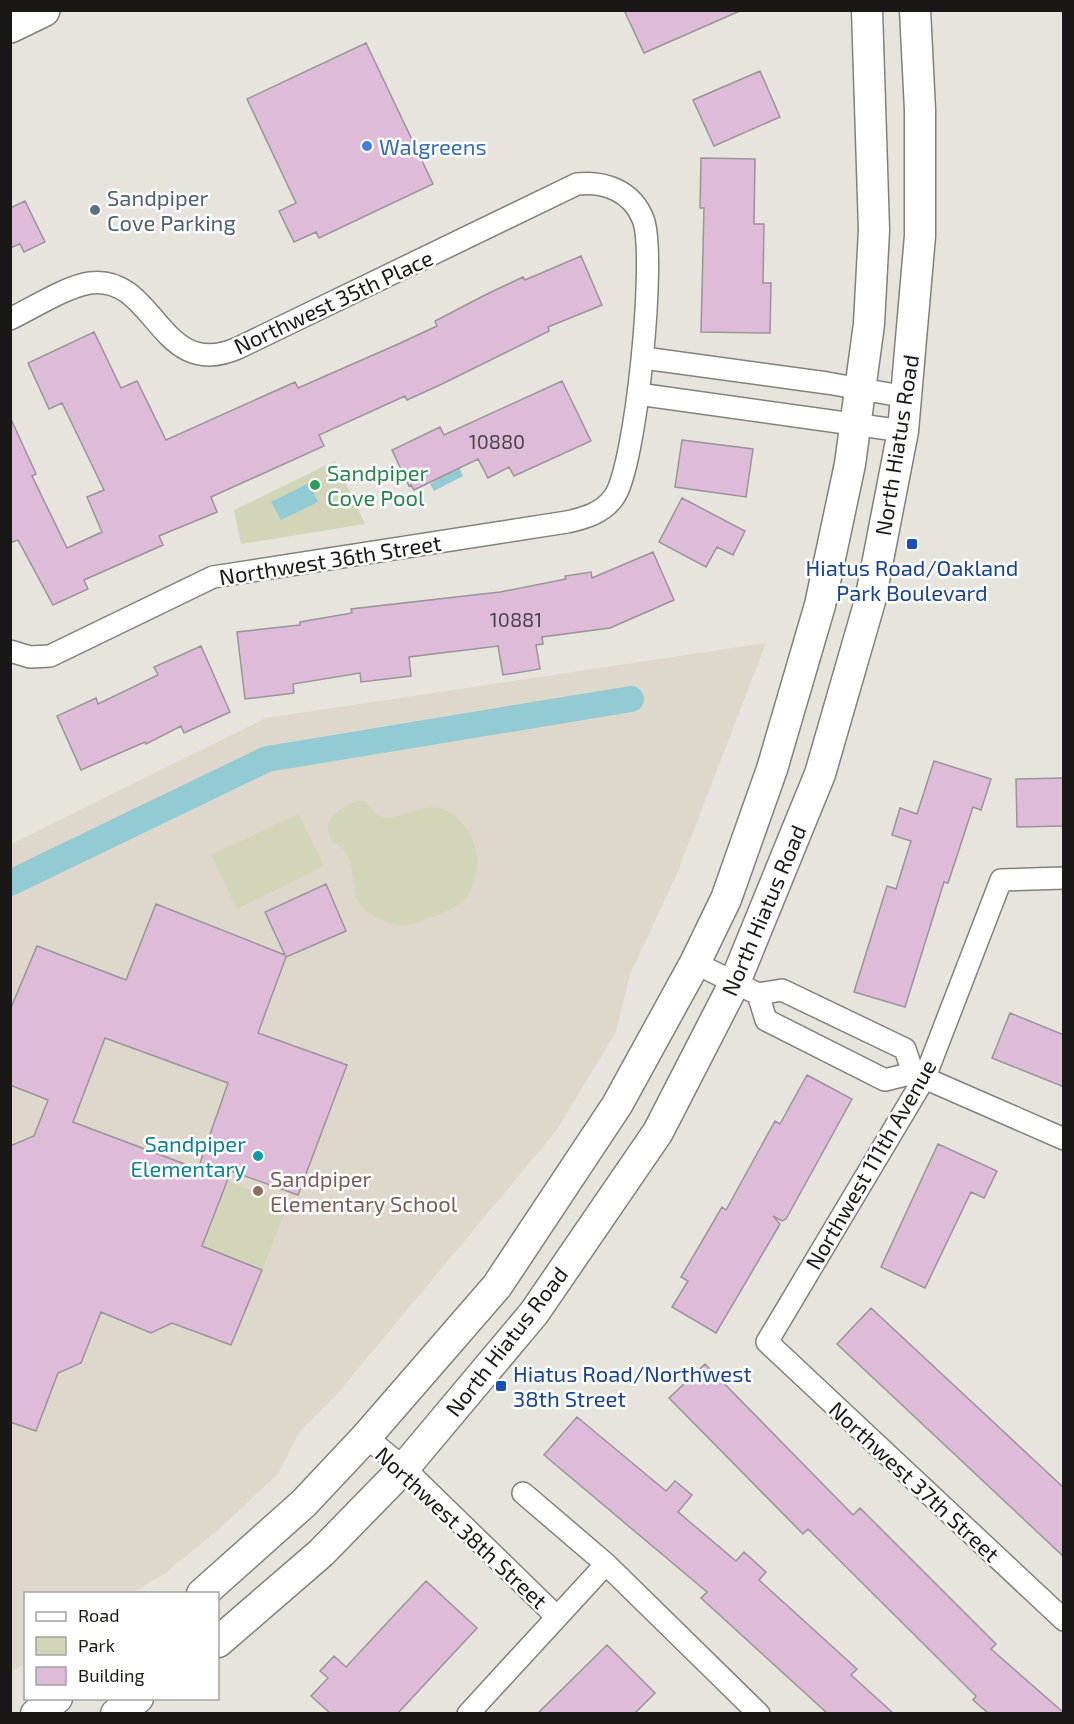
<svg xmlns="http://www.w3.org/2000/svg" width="1074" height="1724" viewBox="0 0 1074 1724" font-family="'Exo 2',sans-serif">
<rect width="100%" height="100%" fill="#e7e4de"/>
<path fill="#ded7cb" d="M 766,643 L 676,876 L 630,974 L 616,1032 L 556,1131 L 337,1394 L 300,1431 L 278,1474 L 219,1529 L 164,1574 L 132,1593 L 26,1594 L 25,1663 L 11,1673 L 11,844 L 266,718 Z"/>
<path fill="#d2d5b7" d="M 335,461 L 365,524 L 241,544 L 234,510 Z
M 364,801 C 369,804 371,811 376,814 C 401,830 428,784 464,825 C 481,845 482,882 463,901 C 453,910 438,915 426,919 C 414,924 399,928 387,922 C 344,904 360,890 348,857 C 345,847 335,846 330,838 C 319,819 348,800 364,801 Z
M 298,814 L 324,866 L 237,909 L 211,855 Z
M 227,1181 L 288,1204 L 262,1270 L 202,1246 Z"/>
<path fill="#93cbd5" d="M 459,467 L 463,476 L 434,491 L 430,484 Z
M 309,483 L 318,502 L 281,520 L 271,502 Z"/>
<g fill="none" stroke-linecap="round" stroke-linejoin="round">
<path stroke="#93cbd5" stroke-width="26" d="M 10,883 L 267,759 L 631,699"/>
</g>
<path fill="#dfbbda" stroke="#999498" stroke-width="1.5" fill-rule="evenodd" d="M 624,10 L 742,10 L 644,53 Z
M 366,43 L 433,184 L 319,238 L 316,232 L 294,242 L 279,211 L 296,203 L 247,99 Z
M 760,71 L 780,117 L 714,146 L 693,100 Z
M 701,158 L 755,159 L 754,224 L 764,224 L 763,283 L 771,283 L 770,333 L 701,332 L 704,208 L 700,208 Z
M 25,201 L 45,242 L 24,252 L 20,244 L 10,248 L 10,208 Z
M 581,256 L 602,305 L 548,327 L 549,331 L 440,385 L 407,400 L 405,396 L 319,435 L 324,446 L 211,497 L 217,512 L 159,536 L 163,545 L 84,580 L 88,589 L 53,605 L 18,540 L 10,543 L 10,417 L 36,474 L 32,476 L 67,548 L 102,532 L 87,497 L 104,490 L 62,403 L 49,409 L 28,363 L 94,332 L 121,388 L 137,381 L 166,440 L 295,382 L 298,388 L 396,345 L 437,326 L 435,321 L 485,295 L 523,277 L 525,280 Z
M 562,381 L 591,441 L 514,476 L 509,467 L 488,478 L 478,459 L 414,490 L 411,485 L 409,486 L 392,450 L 440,427 L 444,435 Z
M 682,440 L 753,449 L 746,497 L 675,487 Z
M 682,498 L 745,531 L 733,555 L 717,547 L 706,567 L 659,542 Z
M 653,552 L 674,600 L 610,628 L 542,637 L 543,644 L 536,645 L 540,669 L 503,675 L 498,646 L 409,657 L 411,676 L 361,682 L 360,673 L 293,684 L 294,693 L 245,699 L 237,632 L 300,625 L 300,622 L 352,613 L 351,609 L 500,592 L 566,579 L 565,576 L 591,572 L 592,578 Z
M 201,646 L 230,712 L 184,733 L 181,726 L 146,744 L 145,742 L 81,770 L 57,716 L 96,698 L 98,704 L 158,675 L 154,667 Z
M 934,761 L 991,779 L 981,810 L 973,807 L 948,883 L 944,882 L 905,1007 L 854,992 L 887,886 L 896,889 L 911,841 L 892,835 L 900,808 L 917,814 Z
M 1064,778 L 1064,826 L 1017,827 L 1016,779 Z
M 326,884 L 346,931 L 286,957 L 258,1033 L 347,1065 L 298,1195 L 231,1171 L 202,1246 L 262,1270 L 231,1345 L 172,1323 L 151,1333 L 101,1312 L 81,1363 L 58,1373 L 36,1431 L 10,1422 L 10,1146 L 34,1136 L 48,1100 L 10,1085 L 10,1010 L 37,946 L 126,980 L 156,904 L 285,955 L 265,912 ZM 105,1038 L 228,1083 L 198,1169 L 73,1122 Z
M 1010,1013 L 1064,1035 L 1064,1087 L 992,1058 Z
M 807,1075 L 852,1099 L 786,1219 L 782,1221 L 773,1216 L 780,1224 L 716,1333 L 672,1307 L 688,1281 L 681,1277 L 722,1207 L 726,1210 L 775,1121 L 780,1124 Z
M 938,1144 L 997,1171 L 984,1198 L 971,1192 L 925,1288 L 881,1267 Z
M 871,1308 L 1064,1488 L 1064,1557 L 837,1344 Z
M 705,1364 L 853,1515 L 860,1508 L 996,1644 L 991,1649 L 1064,1713 L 988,1713 L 973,1700 L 976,1696 L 808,1529 L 803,1534 L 669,1398 Z
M 577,1417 L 666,1491 L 675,1481 L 692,1495 L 678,1512 L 736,1561 L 744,1552 L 766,1572 L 759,1580 L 857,1669 L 851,1675 L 893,1713 L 827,1713 L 701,1598 L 707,1592 L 544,1455 Z
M 426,1581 L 477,1628 L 398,1713 L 330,1713 L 311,1696 L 328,1678 L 320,1671 L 334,1656 L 346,1667 Z
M 607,1645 L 655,1693 L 635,1713 L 538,1713 Z"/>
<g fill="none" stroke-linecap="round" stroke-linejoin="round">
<g stroke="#83807b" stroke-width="24">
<path id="street" d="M 10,319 C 33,308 67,286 90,283 C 156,274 159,383 238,348 L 577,184 C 605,181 632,191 643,219 C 657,253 636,468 614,497 C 603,513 585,518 567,522 L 213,577 L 50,656 L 30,657 L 10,651
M 644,358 L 827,383 L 907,397
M 638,394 L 903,431
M 1064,878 L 1001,880 L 925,1077 L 767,1342 L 1064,1620
M 695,963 L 758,994 L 782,990 L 905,1049 L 913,1073
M 758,994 L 766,1020 L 885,1080 L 913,1073 L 1064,1139
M 366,1437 L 404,1468 L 557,1617
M 523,1493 L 606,1564 L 759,1714
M 468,1714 L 606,1564"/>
</g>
<g stroke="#83807b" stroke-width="33">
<path id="secondary" d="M 202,1594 L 304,1503 L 366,1437 L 497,1286 L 617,1105 L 695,963 L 726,899 L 772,769 L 820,605 L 850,464 L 869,324 L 874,230 L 867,10
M 218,1642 L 321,1553 L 404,1468 L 534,1313 L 658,1132 L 735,982 L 820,774 L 870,601 L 903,431 L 920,236 L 920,110 L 915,10
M 36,1714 L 57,1698
M 116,1714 L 138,1698"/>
</g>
<g stroke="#83807b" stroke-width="36">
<path id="primary" d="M 10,26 L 43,10"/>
</g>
<use href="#street" stroke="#fff" stroke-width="21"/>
<use href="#secondary" stroke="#fff" stroke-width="30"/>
<use href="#primary" stroke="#fff" stroke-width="33"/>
</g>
<circle fill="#3f7fe0" stroke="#fff" stroke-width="2" cx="367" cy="146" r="6"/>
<circle fill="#5c6f8a" stroke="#fff" stroke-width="2" cx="95" cy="210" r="6"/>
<circle fill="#2e9e5b" stroke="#fff" stroke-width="2" cx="315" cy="485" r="6"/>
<g fill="#1a4fb4" stroke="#fff" stroke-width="2">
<rect x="906" y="538" width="12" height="12" rx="3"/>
<rect x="495" y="1380" width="12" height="12" rx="3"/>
</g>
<circle fill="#0f9aa8" stroke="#fff" stroke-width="2" cx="258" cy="1156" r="6"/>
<circle fill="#8d6e63" stroke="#fff" stroke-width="2" cx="258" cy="1191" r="6"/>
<g text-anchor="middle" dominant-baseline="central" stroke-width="5" stroke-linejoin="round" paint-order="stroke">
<g font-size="20" fill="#4a4147">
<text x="497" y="441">10880</text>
<text x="516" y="619">10881</text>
</g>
<g font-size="22" fill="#366cbe" stroke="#fff" text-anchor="start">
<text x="379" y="146">Walgreens</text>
</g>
<g font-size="22" fill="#4e5e75" stroke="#fff" text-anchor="start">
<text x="107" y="197">Sandpiper<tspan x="107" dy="25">Cove Parking</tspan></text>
</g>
<g font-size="22" fill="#191816" stroke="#fff">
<text transform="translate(333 301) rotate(-25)">Northwest 35th Place</text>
<text transform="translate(896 445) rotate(-81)">North Hiatus Road</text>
<text transform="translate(330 559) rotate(-9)">Northwest 36th Street</text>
<text transform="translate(763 910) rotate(-67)">North Hiatus Road</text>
<text transform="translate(870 1164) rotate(-60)">Northwest 111th Avenue</text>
<text transform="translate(506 1341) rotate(-52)">North Hiatus Road</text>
<text transform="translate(915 1481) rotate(43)">Northwest 37th Street</text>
<text transform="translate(462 1527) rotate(43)">Northwest 38th Street</text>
</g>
<g font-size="22" fill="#27864d" stroke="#fff" text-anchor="start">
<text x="327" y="472">Sandpiper<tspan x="327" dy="25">Cove Pool</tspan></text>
</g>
<g font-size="22" fill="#164399" stroke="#fff">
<text x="912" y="567">Hiatus Road/Oakland<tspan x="912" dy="25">Park Boulevard</tspan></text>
<text x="513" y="1373" text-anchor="start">Hiatus Road/Northwest<tspan x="513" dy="25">38th Street</tspan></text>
</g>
<g font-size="22" fill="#0d838f" stroke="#fff" text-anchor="end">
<text x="246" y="1143">Sandpiper<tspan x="246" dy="25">Elementary</tspan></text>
</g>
<g font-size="22" fill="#785e54" stroke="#fff" text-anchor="start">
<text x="270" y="1178">Sandpiper<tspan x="270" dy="25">Elementary School</tspan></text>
</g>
</g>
<rect width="1074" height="1724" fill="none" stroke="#191816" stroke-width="24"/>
<rect x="24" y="1592" width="195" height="108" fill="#ffffff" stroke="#a3a3a2" stroke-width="1.5"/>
<rect x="36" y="1612" width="30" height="9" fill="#ffffff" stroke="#a3a3a2" stroke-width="1.5"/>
<text x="78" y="1622" font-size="18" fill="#191816">Road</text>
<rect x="36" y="1637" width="30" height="18" fill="#d2d5b7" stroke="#a3a3a2" stroke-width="1.5"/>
<text x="78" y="1652" font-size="18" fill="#191816">Park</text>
<rect x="36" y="1667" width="30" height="18" fill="#dfbbda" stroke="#a3a3a2" stroke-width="1.5"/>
<text x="78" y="1682" font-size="18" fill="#191816">Building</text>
</svg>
